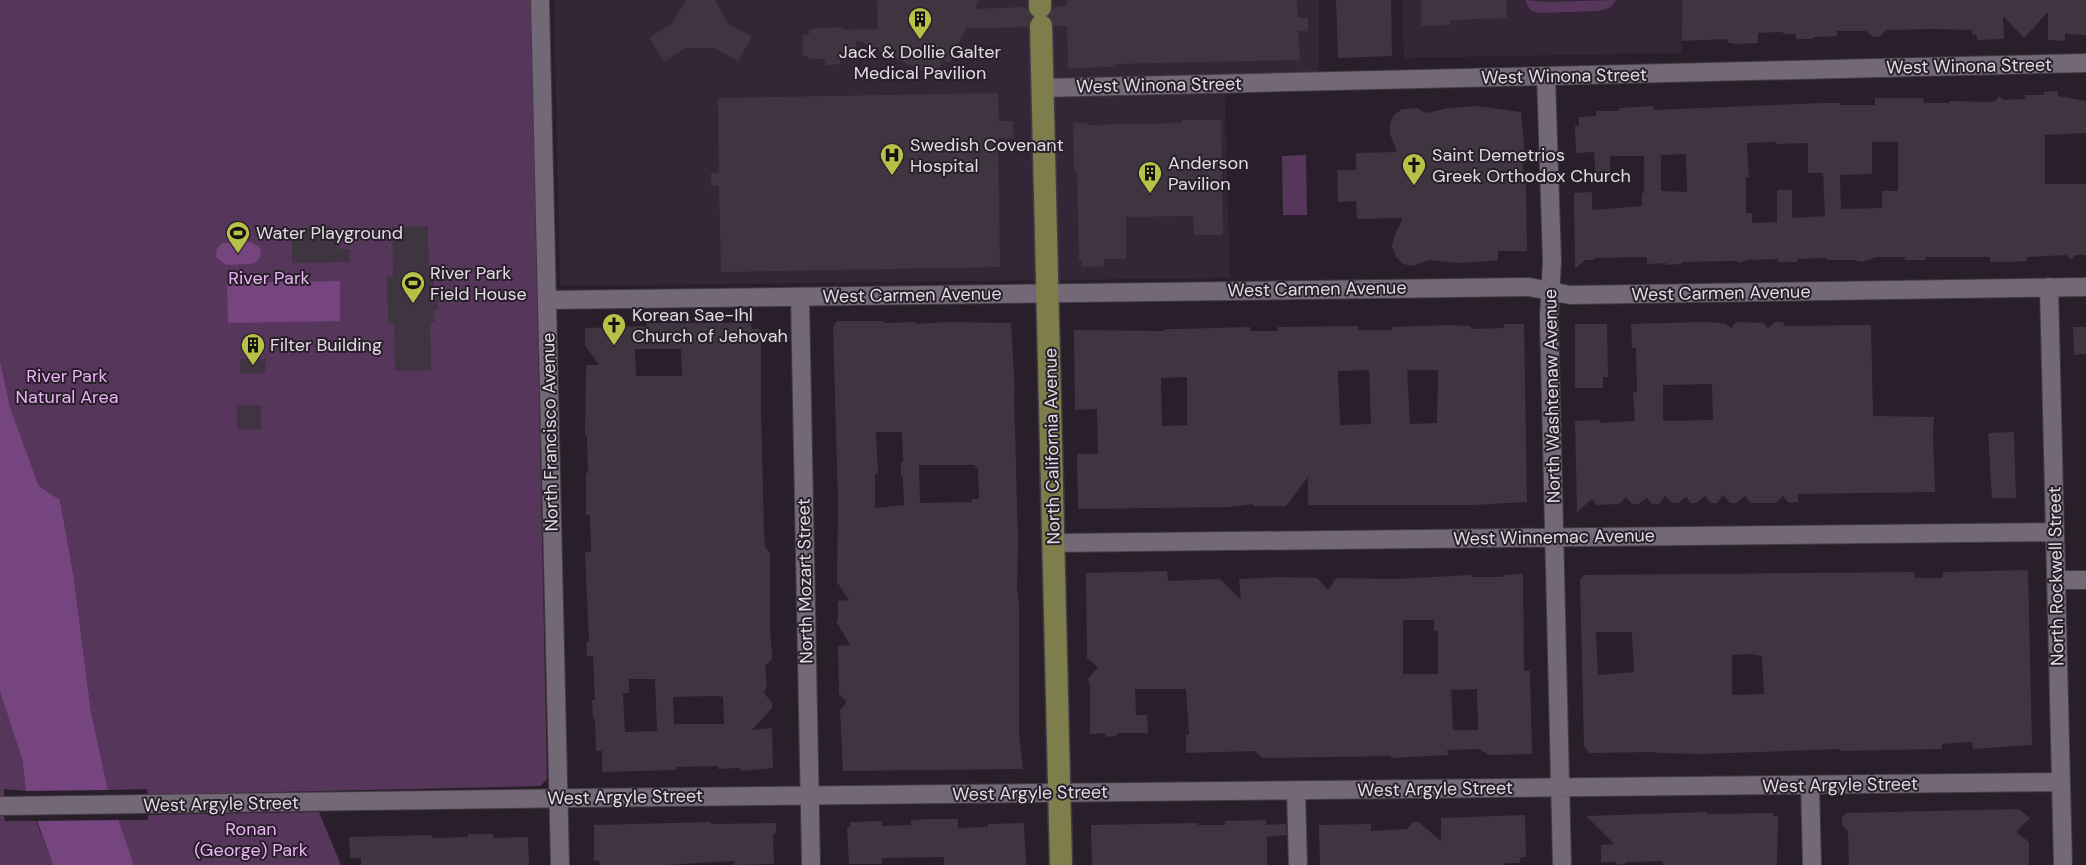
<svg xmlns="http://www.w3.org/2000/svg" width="2086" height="865" viewBox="0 0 2086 865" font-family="'DM Sans',sans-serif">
<rect width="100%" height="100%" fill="#281f2a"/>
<path fill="#342636" d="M 554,0 L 1319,0 L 1319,72 L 1224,75 L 1230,278 L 560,286 Z
M 1402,0 L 1681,0 L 1682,53 L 1404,58 Z"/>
<path fill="#56375b" d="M 0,0 L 531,0 L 547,779 L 540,786 L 148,795 L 147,789 L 108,790 L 91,711 L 73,572 L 60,500 L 39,486 L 10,407 L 0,360 Z
M 1525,0 L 1546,2 L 1616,0 L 1611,7 L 1600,11 L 1539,13 L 1530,10 Z
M 1306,155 L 1307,215 L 1283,215 L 1282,156 Z
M 0,692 L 22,759 L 26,791 L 4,789 L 4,796 L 0,796 Z
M 319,812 L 341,865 L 134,865 L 117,820 L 148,820 L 148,815 Z
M 0,816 L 4,816 L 5,821 L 36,821 L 53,865 L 0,865 Z"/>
<path fill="#76457f" d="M 251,242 L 260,248 L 261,255 L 257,262 L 250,264 L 226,265 L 216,257 L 217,248 L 223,243 Z
M 340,281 L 340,321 L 228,323 L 227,283 Z
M 0,360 L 10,407 L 39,486 L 60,500 L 73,572 L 91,711 L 108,790 L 134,865 L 53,865 L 26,791 L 22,759 L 0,692 Z"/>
<path fill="#281f2a" d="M 110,790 L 120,820 L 33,821 L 23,791 Z"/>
<path fill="#3f3541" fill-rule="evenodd" d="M 686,0 L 715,0 L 729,25 L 752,36 L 738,61 L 715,48 L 685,48 L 664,62 L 649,38 L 671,24 Z
M 877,0 L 979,0 L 975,9 L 1027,7 L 1032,17 L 1028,27 L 966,28 L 950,63 L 943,60 L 935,77 L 856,40 L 857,58 L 840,58 L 840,64 L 825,65 L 825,59 L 809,59 L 808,56 L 803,56 L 803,35 L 809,35 L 809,29 L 843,27 L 843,30 L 878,29 Z
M 1067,0 L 1297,0 L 1298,18 L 1308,18 L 1308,31 L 1298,31 L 1300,60 L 1115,64 L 1115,67 L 1068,68 L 1067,26 L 1054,26 L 1049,16 L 1053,7 L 1067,6 Z
M 1336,0 L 1391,0 L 1392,56 L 1338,58 Z
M 1421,0 L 1506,0 L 1507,18 L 1450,20 L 1450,25 L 1421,26 Z
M 1682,0 L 2086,0 L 2086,35 L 2065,34 L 2065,41 L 2048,40 L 2048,12 L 2024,38 L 2003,16 L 2004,39 L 1977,40 L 1977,35 L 1972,35 L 1972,30 L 1932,29 L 1886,30 L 1881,36 L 1873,37 L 1866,31 L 1837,31 L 1837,36 L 1813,37 L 1813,39 L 1796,39 L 1796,34 L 1784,34 L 1782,32 L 1758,33 L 1758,43 L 1738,44 L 1729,43 L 1726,39 L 1682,41 Z
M 2058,91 L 2058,96 L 2086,101 L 2086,133 L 2045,135 L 2045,184 L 2086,184 L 2086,255 L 2075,255 L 2072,260 L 2066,255 L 2027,257 L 2027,261 L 2007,262 L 1990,262 L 1990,257 L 1926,257 L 1926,260 L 1905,260 L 1905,257 L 1876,257 L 1862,262 L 1854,260 L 1827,260 L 1827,258 L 1797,259 L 1797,262 L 1778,262 L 1778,259 L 1748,260 L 1739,263 L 1736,261 L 1681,262 L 1681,264 L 1666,265 L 1666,263 L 1647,264 L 1647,258 L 1642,257 L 1594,258 L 1594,260 L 1585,260 L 1575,269 L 1574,193 L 1592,192 L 1592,210 L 1642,206 L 1642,193 L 1644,193 L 1644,156 L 1610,156 L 1610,178 L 1596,179 L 1594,152 L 1576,153 L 1575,126 L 1579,126 L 1579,117 L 1596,116 L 1596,111 L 1619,111 L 1619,108 L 1653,106 L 1653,110 L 1823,103 L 1840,103 L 1840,105 L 1875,105 L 1875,98 L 1923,98 L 1924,103 L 1950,103 L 1950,101 L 1989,102 L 1995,101 L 1999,96 L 2003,100 L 2025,99 L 2025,95 L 2044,95 L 2044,92 ZM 1776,142 L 1776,144 L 1808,143 L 1808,173 L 1823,173 L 1825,216 L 1792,218 L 1792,190 L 1777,190 L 1777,222 L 1752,223 L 1752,213 L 1746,213 L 1746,177 L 1749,177 L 1747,143 ZM 1872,142 L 1898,142 L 1898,191 L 1882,191 L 1882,208 L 1841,209 L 1840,175 L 1872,174 ZM 1686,154 L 1687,192 L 1661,191 L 1661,155 Z
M 998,93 L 999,121 L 1013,121 L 1013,138 L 998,138 L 1000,267 L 721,272 L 719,186 L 711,186 L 711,173 L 719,173 L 718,98 Z
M 1477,106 L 1521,112 L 1524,145 L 1522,183 L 1526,183 L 1527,251 L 1498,251 L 1498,260 L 1492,261 L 1458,263 L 1428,260 L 1413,266 L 1403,264 L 1396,257 L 1392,247 L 1394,237 L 1403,218 L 1357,219 L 1356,201 L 1338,202 L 1337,170 L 1356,170 L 1356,153 L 1397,152 L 1390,134 L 1390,123 L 1394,115 L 1402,109 L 1417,108 L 1426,113 L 1448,108 Z
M 1182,120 L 1221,120 L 1223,235 L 1194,235 L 1193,216 L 1126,217 L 1126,259 L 1104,259 L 1105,266 L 1081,267 L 1082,260 L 1079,260 L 1077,172 L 1074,172 L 1073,123 L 1087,123 L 1087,125 L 1182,123 Z
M 331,226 L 331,231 L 340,230 L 340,249 L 350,249 L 350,262 L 292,263 L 292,232 L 300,232 L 300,228 Z
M 428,226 L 429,274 L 434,274 L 434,288 L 437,288 L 438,299 L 438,310 L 434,310 L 435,322 L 430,322 L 431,371 L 395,371 L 394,323 L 388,323 L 387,276 L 393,276 L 392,227 Z
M 837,321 L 884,321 L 884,323 L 916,322 L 916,324 L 946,322 L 1011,323 L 1015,394 L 1014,394 L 1018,540 L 1017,591 L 1018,591 L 1019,607 L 1019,735 L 1023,769 L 843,771 L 840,710 L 847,702 L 839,694 L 838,646 L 850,645 L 836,621 L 838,620 L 838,601 L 849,600 L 837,582 L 838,501 L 833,327 ZM 876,432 L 902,432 L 903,462 L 901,462 L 901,476 L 903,476 L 904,505 L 875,508 L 875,474 L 878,474 ZM 919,465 L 975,465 L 975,468 L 978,468 L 979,499 L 972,499 L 972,502 L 920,503 Z
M 1703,322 L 1724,323 L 1731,328 L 1736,322 L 1763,323 L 1768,328 L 1775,322 L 1782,322 L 1786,326 L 1871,325 L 1873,416 L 1934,417 L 1933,434 L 1935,492 L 1798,494 L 1798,502 L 1789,503 L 1783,496 L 1776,503 L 1751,503 L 1745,496 L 1736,503 L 1730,503 L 1723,495 L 1717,503 L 1711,503 L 1705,496 L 1697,503 L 1691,503 L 1686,497 L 1678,503 L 1672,503 L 1665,496 L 1659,504 L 1652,504 L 1647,498 L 1638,504 L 1632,504 L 1626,497 L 1619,504 L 1597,505 L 1592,499 L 1577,512 L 1575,421 L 1600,420 L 1600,423 L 1635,421 L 1633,392 L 1637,392 L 1636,348 L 1632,348 L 1631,324 ZM 1712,384 L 1713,420 L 1663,421 L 1663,385 Z
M 647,323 L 751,323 L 752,329 L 761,329 L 761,409 L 764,532 L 765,547 L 770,553 L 770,631 L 772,652 L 772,659 L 765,666 L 767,686 L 764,693 L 772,703 L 772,708 L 752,730 L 772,728 L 773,768 L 742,771 L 739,768 L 718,769 L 718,766 L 676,767 L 676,770 L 602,772 L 602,751 L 596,751 L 595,719 L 593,719 L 592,700 L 595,700 L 593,656 L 587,656 L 586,642 L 589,642 L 585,552 L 591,552 L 590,515 L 586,515 L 586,473 L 588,473 L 587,436 L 585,436 L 586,365 L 599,365 L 585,345 L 585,328 L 647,326 ZM 635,349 L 681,349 L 682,376 L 636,376 ZM 629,679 L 655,679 L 657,731 L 625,732 L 623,693 L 629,693 ZM 715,696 L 723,697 L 724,724 L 674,724 L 673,697 Z
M 1504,324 L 1524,324 L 1527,502 L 1474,505 L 1308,505 L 1308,477 L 1286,506 L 1253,506 L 1253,504 L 1230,507 L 1078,509 L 1077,454 L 1098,454 L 1097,409 L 1075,410 L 1074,330 L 1165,331 L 1164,329 L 1178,329 L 1250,327 L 1250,331 L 1278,331 L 1278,327 L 1358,326 L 1358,330 L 1392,330 L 1392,327 L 1449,325 L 1471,326 L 1471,329 L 1504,328 ZM 1369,370 L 1371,424 L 1340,425 L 1338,371 ZM 1407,370 L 1438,370 L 1437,423 L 1410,424 ZM 1187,377 L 1187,425 L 1162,426 L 1161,378 Z
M 1575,324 L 1607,324 L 1608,377 L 1603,377 L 1603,388 L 1575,388 Z
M 2073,327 L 2086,327 L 2086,354 L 2074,355 Z
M 240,359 L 266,359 L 265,373 L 240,374 Z
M 237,405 L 261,405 L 261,429 L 237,429 Z
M 2014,432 L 2016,498 L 1992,498 L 1988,433 Z
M 2028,570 L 2032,745 L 1973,749 L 1972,742 L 1942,744 L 1942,749 L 1840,751 L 1840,749 L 1702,754 L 1657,753 L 1657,752 L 1589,753 L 1584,746 L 1580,579 L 1584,575 L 1914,572 L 1915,578 L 1943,578 L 1943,572 ZM 1596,632 L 1632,632 L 1634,672 L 1598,675 ZM 1750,654 L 1762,656 L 1764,694 L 1732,695 L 1732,655 Z
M 1167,571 L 1168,581 L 1220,579 L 1241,600 L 1239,579 L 1281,577 L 1317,578 L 1328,590 L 1336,578 L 1394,579 L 1472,575 L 1472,577 L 1503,577 L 1503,575 L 1523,574 L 1524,671 L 1530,671 L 1532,754 L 1489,755 L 1479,749 L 1447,750 L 1448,755 L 1391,758 L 1391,756 L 1262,758 L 1255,751 L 1186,753 L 1186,735 L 1189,735 L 1186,689 L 1135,689 L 1136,715 L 1147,715 L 1148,733 L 1118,733 L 1116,736 L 1107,737 L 1104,733 L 1090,734 L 1090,686 L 1088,679 L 1098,667 L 1087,658 L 1086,573 ZM 1403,620 L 1434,620 L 1434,631 L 1438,630 L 1438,674 L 1403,674 ZM 1477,689 L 1478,730 L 1453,730 L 1451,690 Z
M 2019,809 L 2030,818 L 2016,832 L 2029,842 L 2029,865 L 1849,865 L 1848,832 L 1842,825 L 1842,818 L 1846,813 Z
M 1707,812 L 1707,814 L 1773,813 L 1773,816 L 1778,816 L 1777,865 L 1663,865 L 1663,861 L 1627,862 L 1624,864 L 1618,865 L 1615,862 L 1601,862 L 1601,845 L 1614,844 L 1586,816 Z
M 1525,815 L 1526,857 L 1520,857 L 1520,863 L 1506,863 L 1503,865 L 1320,865 L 1319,825 L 1371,824 L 1371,831 L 1407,829 L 1413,822 L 1419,822 L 1441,841 L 1441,818 Z
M 927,819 L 958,819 L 958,828 L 988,827 L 988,824 L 1024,823 L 1026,865 L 944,865 L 944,857 L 882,858 L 882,864 L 849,864 L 847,827 L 850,827 L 850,822 L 882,821 L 882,826 L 911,825 L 911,820 Z
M 1266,820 L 1266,825 L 1286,824 L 1287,835 L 1267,837 L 1267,865 L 1092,865 L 1091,825 L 1198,823 L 1198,825 L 1225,825 L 1225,821 Z
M 711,822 L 711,824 L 776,823 L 776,833 L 773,835 L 774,864 L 734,865 L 734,861 L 666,865 L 600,865 L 599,860 L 594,861 L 594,825 Z
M 468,834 L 493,834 L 493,838 L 528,837 L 529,865 L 361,865 L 361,858 L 350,858 L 349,837 L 432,835 L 432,838 L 468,837 Z"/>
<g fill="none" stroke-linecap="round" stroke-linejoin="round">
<g stroke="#433b44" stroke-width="20">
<path id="minor" d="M 540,0 L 560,865
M 1546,76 L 1552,261 L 1549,317 L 1562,865
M 1042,88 L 2086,63
M 2049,287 L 2063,865
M 800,298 L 811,865
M 547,300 C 875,296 1202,290 1529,287 L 1570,295 L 2086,287
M 1054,543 L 2055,532
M 2056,580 L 2086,580
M 1810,785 L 1812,865
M 1296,790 L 1298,865
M 0,806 L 580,798 L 2061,782"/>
</g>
<g stroke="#433b44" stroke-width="25">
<path id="major" d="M 1040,0 L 1040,7
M 1041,26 L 1061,865"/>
</g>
<use href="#minor" stroke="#736875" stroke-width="18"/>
<use href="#major" stroke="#7e7e4c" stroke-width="22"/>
</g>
<defs>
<g id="building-pin" transform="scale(1.25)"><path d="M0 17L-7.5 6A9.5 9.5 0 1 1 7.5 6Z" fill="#b7c148" stroke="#281f2a"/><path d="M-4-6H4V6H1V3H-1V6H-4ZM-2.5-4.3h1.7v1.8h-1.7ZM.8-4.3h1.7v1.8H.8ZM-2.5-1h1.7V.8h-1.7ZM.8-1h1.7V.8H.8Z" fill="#111"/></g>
<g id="hospital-pin" transform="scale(1.25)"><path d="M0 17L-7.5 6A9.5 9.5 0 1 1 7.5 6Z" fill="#b7c148" stroke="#281f2a"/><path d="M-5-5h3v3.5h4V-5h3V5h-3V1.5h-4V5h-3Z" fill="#111"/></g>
<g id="church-pin" transform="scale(1.25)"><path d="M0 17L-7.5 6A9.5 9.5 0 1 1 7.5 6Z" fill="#b7c148" stroke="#281f2a"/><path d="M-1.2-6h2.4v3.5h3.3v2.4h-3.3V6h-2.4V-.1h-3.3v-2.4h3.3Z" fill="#111"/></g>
<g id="stadium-pin" transform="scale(1.25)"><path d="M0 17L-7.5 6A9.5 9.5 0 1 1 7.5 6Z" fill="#b7c148" stroke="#281f2a"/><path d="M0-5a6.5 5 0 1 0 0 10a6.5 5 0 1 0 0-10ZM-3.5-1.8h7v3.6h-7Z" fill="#111"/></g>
</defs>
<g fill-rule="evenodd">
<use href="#building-pin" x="920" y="19"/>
<use href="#hospital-pin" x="892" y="155"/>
<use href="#church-pin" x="1414" y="165"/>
<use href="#building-pin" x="1150" y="173"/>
<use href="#stadium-pin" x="238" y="233"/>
<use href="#stadium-pin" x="413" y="283"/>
<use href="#church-pin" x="614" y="325"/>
<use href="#building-pin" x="253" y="345"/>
</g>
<g text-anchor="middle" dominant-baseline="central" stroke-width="4" stroke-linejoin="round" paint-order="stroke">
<g font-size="18" fill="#e2dbe3" stroke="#281f2a" text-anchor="start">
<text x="920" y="52" text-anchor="middle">Jack &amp; Dollie Galter<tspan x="920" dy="21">Medical Pavilion</tspan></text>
<text x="910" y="145">Swedish Covenant<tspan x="910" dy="21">Hospital</tspan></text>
<text x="1432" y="155">Saint Demetrios<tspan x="1432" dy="21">Greek Orthodox Church</tspan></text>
<text x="1168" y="163">Anderson<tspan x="1168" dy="21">Pavilion</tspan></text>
<text x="256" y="233">Water Playground</text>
<text x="430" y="273">River Park<tspan x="430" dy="21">Field House</tspan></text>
<text x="632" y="315">Korean Sae-Ihl<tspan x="632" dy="21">Church of Jehovah</tspan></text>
<text x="270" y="345">Filter Building</text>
</g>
<g font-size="18" fill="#e2dbe3" stroke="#281f2a">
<text transform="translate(1969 66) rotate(-1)">West Winona Street</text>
<text transform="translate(1564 76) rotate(-1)">West Winona Street</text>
<text transform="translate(1159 85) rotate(-1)">West Winona Street</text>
<text transform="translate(1317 289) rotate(-1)">West Carmen Avenue</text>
<text transform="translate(1721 293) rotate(-1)">West Carmen Avenue</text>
<text transform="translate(912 295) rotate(-1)">West Carmen Avenue</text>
<text transform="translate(1552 396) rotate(-91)">North Washtenaw Avenue</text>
<text transform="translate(550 432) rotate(-91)">North Francisco Avenue</text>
<text transform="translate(1052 446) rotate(-91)">North California Avenue</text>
<text transform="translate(1554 537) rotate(-1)">West Winnemac Avenue</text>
<text transform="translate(2056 576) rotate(-91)">North Rockwell Street</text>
<text transform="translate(805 581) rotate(-91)">North Mozart Street</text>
<text transform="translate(1840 785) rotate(-1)">West Argyle Street</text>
<text transform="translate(1435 789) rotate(-1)">West Argyle Street</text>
<text transform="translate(1030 793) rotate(-1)">West Argyle Street</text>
<text transform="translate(625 797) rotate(-1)">West Argyle Street</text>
<text transform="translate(221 804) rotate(-1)">West Argyle Street</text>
</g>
<g font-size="18" fill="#ecb4f6" stroke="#281f2a">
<text x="269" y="278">River Park</text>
<text x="67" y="376">River Park<tspan x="67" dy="21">Natural Area</tspan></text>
<text x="251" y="829">Ronan<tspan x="251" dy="21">(George) Park</tspan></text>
</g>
</g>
</svg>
